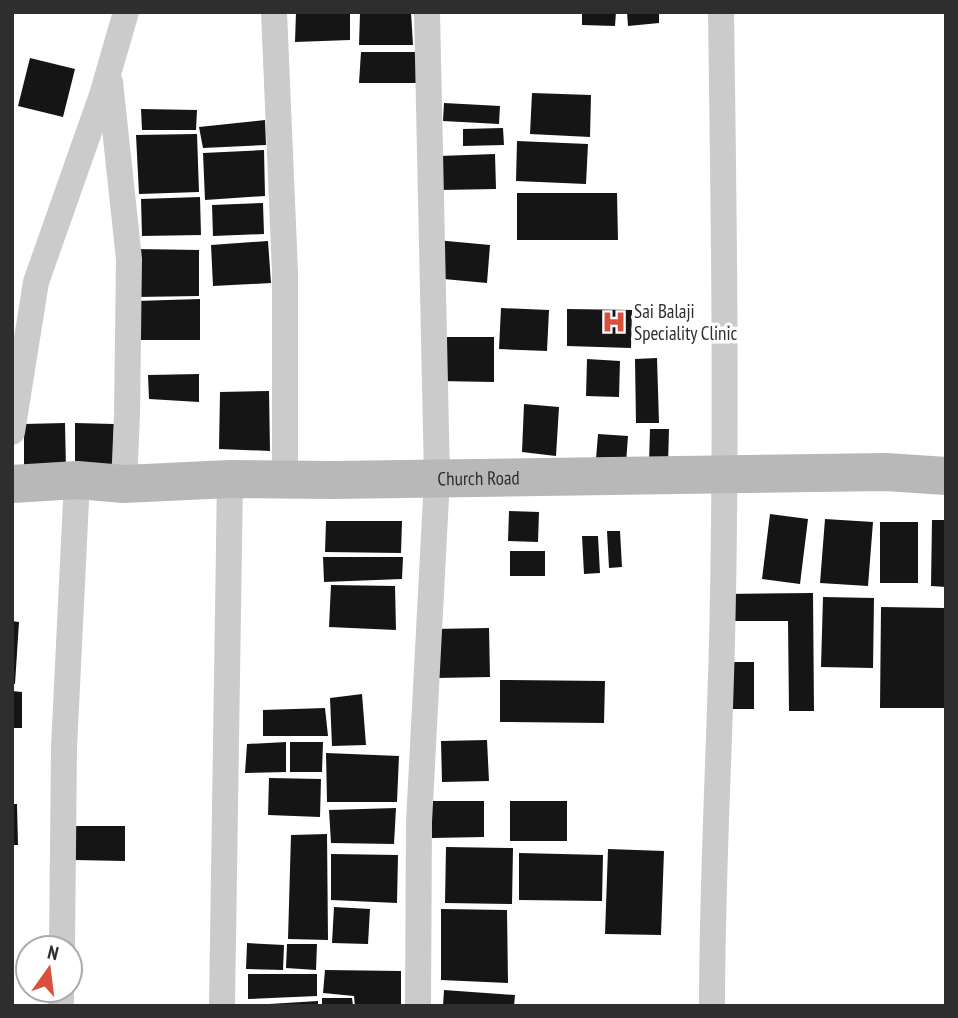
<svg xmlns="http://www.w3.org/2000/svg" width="958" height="1018" viewBox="0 0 958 1018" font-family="'PT Sans Narrow',sans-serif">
<rect width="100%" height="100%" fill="#fff"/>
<path fill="#151515" d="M 296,12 L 350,12 L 350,40 L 295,42 Z
M 411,12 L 413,45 L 359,45 L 360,13 Z
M 582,12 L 616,12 L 615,26 L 582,25 Z
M 627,12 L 659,12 L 659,23 L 628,26 Z
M 361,52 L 417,52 L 416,83 L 359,83 Z
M 30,58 L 75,69 L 63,117 L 18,106 Z
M 532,93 L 591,95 L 590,137 L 530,134 Z
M 444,103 L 500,106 L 499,124 L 443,121 Z
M 141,109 L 197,110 L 196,130 L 142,130 Z
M 265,120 L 266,145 L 203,148 L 199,127 Z
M 503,128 L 504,145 L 463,146 L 463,129 Z
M 197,134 L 199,192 L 139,194 L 136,135 Z
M 517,141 L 588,144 L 586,184 L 516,181 Z
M 264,150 L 265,196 L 205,200 L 203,153 Z
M 495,154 L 496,189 L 440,190 L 439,156 Z
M 517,193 L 617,193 L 618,240 L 517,240 Z
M 200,197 L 201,235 L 142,236 L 141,199 Z
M 263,203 L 264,234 L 213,236 L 212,205 Z
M 436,240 L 490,245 L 487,283 L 433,278 Z
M 268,241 L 271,283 L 213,286 L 211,245 Z
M 135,249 L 199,250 L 199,296 L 136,297 Z
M 200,299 L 200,340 L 135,340 L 136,301 Z
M 501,308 L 549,310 L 547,351 L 499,349 Z
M 567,309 L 632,310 L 631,348 L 567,346 Z
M 438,337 L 494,337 L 494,382 L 438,381 Z
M 657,358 L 659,423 L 636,423 L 635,359 Z
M 587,359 L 620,361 L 619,397 L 586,396 Z
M 199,374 L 199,402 L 149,399 L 148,375 Z
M 269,391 L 270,451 L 219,449 L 220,392 Z
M 524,404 L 559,407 L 556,456 L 522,452 Z
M 65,423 L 66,469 L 24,469 L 24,424 Z
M 75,423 L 114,424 L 113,465 L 75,464 Z
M 650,429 L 669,429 L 668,465 L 649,464 Z
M 598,434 L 628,436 L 626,463 L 596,459 Z
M 509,511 L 539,512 L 538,542 L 508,541 Z
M 770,514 L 808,519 L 800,584 L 762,579 Z
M 825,519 L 873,522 L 868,586 L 820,583 Z
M 932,520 L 946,520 L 946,587 L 931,586 Z
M 326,521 L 402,521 L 401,553 L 325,552 Z
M 880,522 L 918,522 L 918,583 L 880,583 Z
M 607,531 L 620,531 L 622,567 L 609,568 Z
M 582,536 L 598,536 L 600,573 L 584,574 Z
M 510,551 L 545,551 L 545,576 L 510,576 Z
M 323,557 L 403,557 L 402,579 L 324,582 Z
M 331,585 L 395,586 L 396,630 L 329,627 Z
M 813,593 L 814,711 L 789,711 L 788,621 L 724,621 L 724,594 Z
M 823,597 L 874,598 L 873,668 L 821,667 Z
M 881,607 L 946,608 L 946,708 L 880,708 Z
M 12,621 L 19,622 L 15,684 L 12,684 Z
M 489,628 L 490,677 L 436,678 L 434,629 Z
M 723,662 L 754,662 L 754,709 L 724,709 Z
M 500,680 L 605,681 L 604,723 L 500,722 Z
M 12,691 L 22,692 L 22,728 L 12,728 Z
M 362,694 L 366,745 L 332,746 L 330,698 Z
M 325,708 L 328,736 L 263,736 L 263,710 Z
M 487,740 L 489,781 L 442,782 L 441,741 Z
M 286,742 L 286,772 L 245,773 L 247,744 Z
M 290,742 L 323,742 L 322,772 L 290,772 Z
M 326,753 L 399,756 L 397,802 L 327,802 Z
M 269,778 L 321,779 L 320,817 L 268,815 Z
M 432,801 L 484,801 L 484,837 L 432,838 Z
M 510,801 L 567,801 L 567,841 L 510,841 Z
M 12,804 L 17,804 L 18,845 L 12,845 Z
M 396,808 L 394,844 L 331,843 L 329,810 Z
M 74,826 L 125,826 L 125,861 L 74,860 Z
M 327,834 L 328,940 L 288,939 L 291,835 Z
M 446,847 L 513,848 L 512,904 L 445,903 Z
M 608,849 L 664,851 L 661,935 L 605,934 Z
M 519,853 L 603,855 L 602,901 L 519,900 Z
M 331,854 L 398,855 L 397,903 L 331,900 Z
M 334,907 L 370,909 L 368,944 L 332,943 Z
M 441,909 L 507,910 L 508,983 L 441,980 Z
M 247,943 L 284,945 L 283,970 L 246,969 Z
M 287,944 L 317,944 L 316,970 L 286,968 Z
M 325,970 L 401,971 L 401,1006 L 355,1006 L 354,996 L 323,993 Z
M 248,974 L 317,974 L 317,996 L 248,999 Z
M 444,990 L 515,995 L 514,1006 L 443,1006 Z
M 322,998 L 352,998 L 353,1006 L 322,1006 Z
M 318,1001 L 318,1006 L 269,1006 L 269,1004 Z"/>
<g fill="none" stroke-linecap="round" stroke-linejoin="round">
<path stroke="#cbcbcb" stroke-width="26" d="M 274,12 L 285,272 L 285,479
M 110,82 L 129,259 L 127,415 L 124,484
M 12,432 L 36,282 L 102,95 L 126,12
M 62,948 L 64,748 L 77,480
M 61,1006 L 61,990
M 222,1006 L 230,479
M 418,1006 L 419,822 L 437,478 L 427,12
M 712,1006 C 712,884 719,763 722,641 C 727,432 724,222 721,12"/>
<path stroke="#b8b8b8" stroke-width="38" id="s1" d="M 12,484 L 77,480 L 124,484 L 230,479 L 333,480 L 886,472 L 946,476"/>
</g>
<defs>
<g id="hospital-bare" transform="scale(1.89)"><path d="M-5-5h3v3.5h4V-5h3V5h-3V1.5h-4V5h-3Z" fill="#da4f3c" stroke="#fff" stroke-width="2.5" paint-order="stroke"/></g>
</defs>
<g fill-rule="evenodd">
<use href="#hospital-bare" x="614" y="322"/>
</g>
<g text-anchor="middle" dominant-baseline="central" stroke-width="7" stroke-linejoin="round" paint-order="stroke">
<g font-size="19" fill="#2e2e2e" stroke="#fff" text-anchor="start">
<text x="634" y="311">Sai Balaji<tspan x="634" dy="22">Speciality Clinic</tspan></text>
</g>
<g font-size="19" fill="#2e2e2e" stroke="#fff">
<text stroke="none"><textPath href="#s1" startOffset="467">Church Road</textPath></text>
</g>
</g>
<rect width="958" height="1018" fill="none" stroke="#2e2e2e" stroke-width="28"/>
<g transform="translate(49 969) rotate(14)"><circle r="33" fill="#ffffff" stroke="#ababab" stroke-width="2"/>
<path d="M0-5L12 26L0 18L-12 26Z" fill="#da4f3c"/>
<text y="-10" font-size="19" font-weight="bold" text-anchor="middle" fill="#2e2e2e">N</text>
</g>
</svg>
